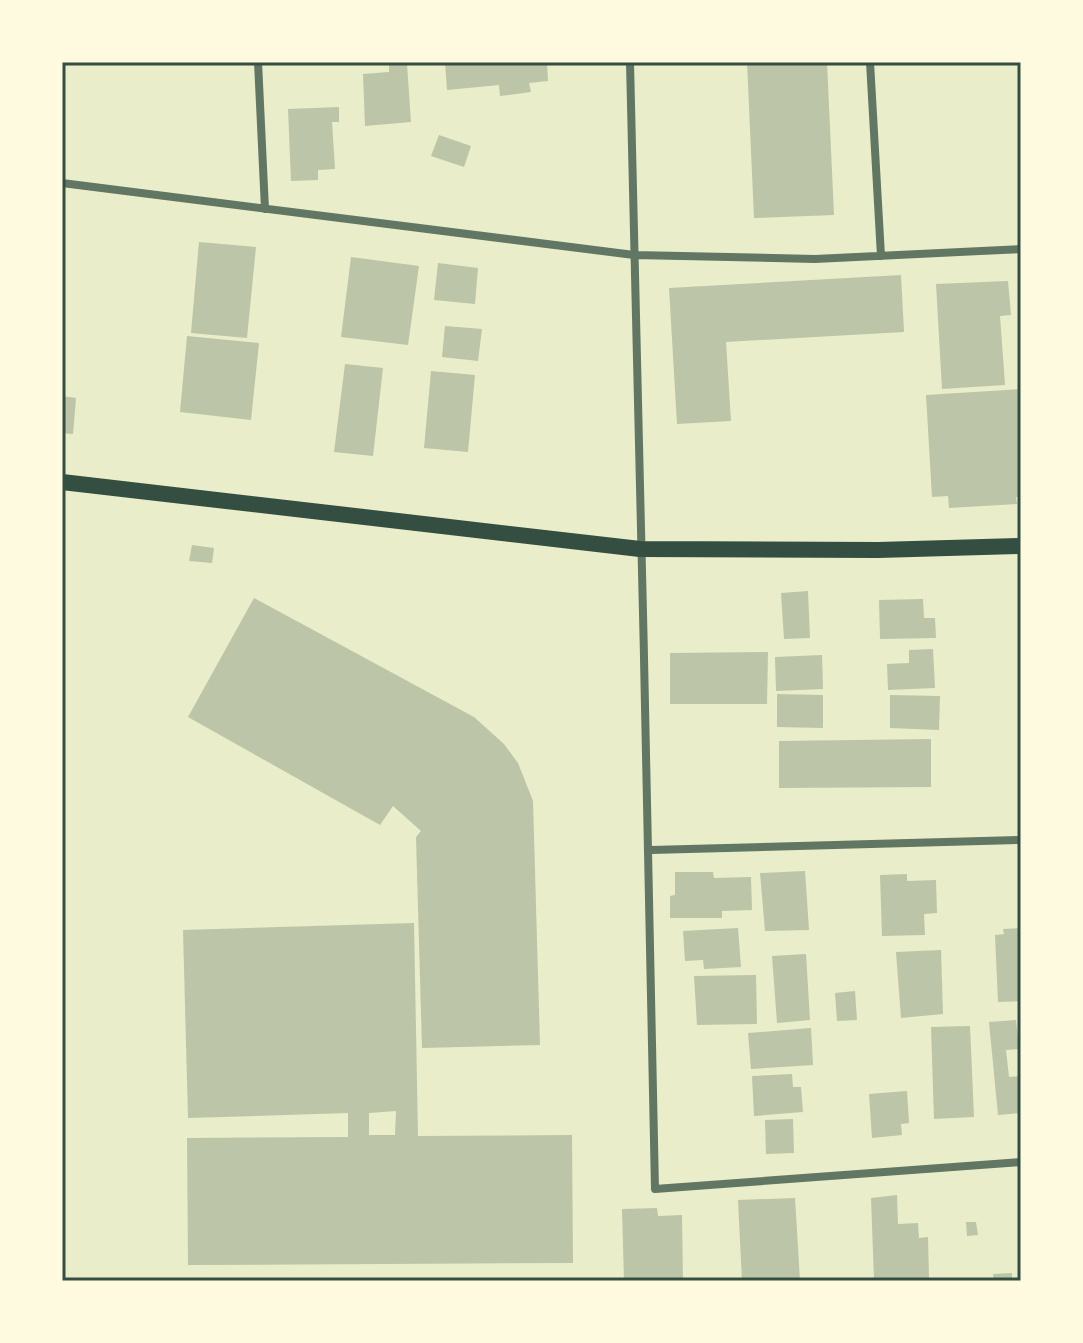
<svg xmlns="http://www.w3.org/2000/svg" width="1083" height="1343" viewBox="0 0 1083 1343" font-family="Karla,sans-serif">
<rect width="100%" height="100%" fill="#e9edc9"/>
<path fill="#bcc5a7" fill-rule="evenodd" d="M 445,62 L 547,62 L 548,81 L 529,83 L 531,92 L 509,95 L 500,96 L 499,85 L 447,90 Z
M 747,62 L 827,62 L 834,215 L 754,218 Z
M 407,64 L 411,122 L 365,126 L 363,74 L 389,72 L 389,65 Z
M 339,107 L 339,122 L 332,122 L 335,169 L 318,170 L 318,180 L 291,181 L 288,109 Z
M 439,135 L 471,146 L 464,167 L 431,156 Z
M 199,242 L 256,247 L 247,338 L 191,333 Z
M 351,257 L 419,266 L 408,345 L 341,337 Z
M 438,263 L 478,268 L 475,304 L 434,300 Z
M 901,275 L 904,332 L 726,342 L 731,421 L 677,424 L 669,288 Z
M 1008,281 L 1011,315 L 1000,316 L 1005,385 L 942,389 L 936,284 Z
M 445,326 L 482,329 L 478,361 L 442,357 Z
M 187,336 L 259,343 L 251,420 L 180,412 Z
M 345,364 L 383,368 L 373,456 L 334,452 Z
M 431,371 L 475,375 L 468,452 L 424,448 Z
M 1021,389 L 1021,497 L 1016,497 L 1017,504 L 949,508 L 948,496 L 932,497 L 926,395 Z
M 62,396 L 76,398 L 73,434 L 62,433 Z
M 192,545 L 214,548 L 212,563 L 189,561 Z
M 808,591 L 810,638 L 784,639 L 781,593 Z
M 254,598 L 474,717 L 504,744 L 518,763 L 533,801 L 540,1045 L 422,1048 L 416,837 L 421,831 L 393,806 L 380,825 L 188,717 Z
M 923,599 L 924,618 L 935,618 L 936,638 L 880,639 L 879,600 Z
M 933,649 L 935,688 L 888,690 L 887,664 L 909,663 L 909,650 Z
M 768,652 L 767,704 L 670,704 L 670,653 Z
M 822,655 L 823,689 L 776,691 L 775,657 Z
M 777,694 L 823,695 L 823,728 L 777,727 Z
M 890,695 L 940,696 L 939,730 L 890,728 Z
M 931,739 L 931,787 L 779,788 L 779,741 Z
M 805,871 L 809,930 L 765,931 L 760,873 Z
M 675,872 L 713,872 L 714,878 L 751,877 L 752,910 L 722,911 L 722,918 L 670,918 L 670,896 L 675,895 Z
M 907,874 L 907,881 L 936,880 L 937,913 L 924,914 L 925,935 L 882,936 L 880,875 Z
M 414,923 L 418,1136 L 572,1135 L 573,1263 L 188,1265 L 187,1138 L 348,1137 L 348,1113 L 188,1118 L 183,930 ZM 396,1111 L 395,1135 L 369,1135 L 369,1113 Z
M 738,928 L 741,967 L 704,969 L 703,960 L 685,961 L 683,931 Z
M 1021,928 L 1021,1001 L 998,1002 L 995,935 L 1004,934 L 1003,929 Z
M 941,950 L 943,1014 L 901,1018 L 896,952 Z
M 806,954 L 810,1020 L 777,1023 L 772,956 Z
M 756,975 L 757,1024 L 697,1025 L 694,976 Z
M 855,991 L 857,1020 L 837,1021 L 835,993 Z
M 1016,1020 L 1019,1049 L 1006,1050 L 1009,1077 L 1021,1076 L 1021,1113 L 998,1115 L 989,1022 Z
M 970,1026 L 974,1117 L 934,1119 L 931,1027 Z
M 811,1028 L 813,1065 L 751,1069 L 748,1033 Z
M 792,1074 L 793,1087 L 801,1087 L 803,1112 L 754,1116 L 752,1076 Z
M 907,1091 L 909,1123 L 901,1124 L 902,1135 L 872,1138 L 869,1094 Z
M 793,1119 L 794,1153 L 766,1154 L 765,1120 Z
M 897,1195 L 898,1224 L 918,1223 L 919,1238 L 928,1237 L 929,1278 L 874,1279 L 871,1198 Z
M 795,1198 L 800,1281 L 742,1281 L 738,1200 Z
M 657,1208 L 658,1216 L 682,1215 L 683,1281 L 624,1281 L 622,1209 Z
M 966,1222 L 976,1222 L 978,1235 L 967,1236 Z
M 1012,1273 L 1012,1281 L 994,1281 L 993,1274 Z"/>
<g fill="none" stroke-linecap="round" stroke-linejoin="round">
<path stroke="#617663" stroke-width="8" d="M 258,62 L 265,209
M 630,62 C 637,438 650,813 655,1189 L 1021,1162
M 870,62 L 881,256
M 62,183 L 634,255 L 815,259 L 1021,249
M 651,850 L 1021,840"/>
<path stroke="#344e41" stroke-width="16" d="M 62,482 L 640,549 L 878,550 L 1021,546"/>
</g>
<rect width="1083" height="1343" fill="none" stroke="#fefae0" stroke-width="128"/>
<rect x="64" y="64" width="955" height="1215" fill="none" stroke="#344e41" stroke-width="3"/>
</svg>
